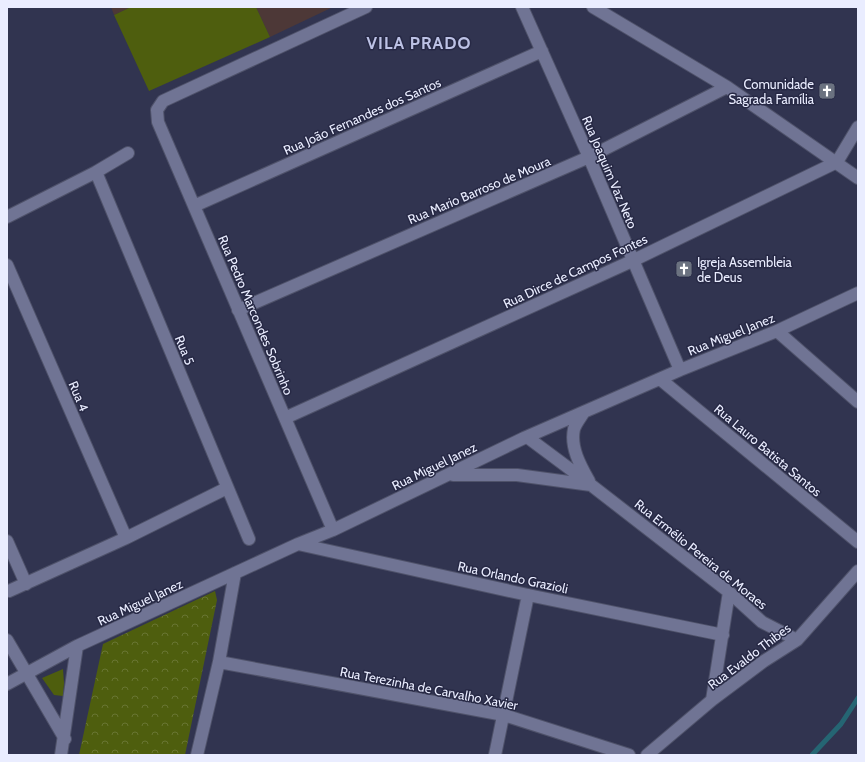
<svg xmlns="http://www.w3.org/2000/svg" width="865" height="762" viewBox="0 0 865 762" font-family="Cabin,sans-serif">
<defs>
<pattern id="park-crowns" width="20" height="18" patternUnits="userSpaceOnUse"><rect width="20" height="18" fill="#4e5e0e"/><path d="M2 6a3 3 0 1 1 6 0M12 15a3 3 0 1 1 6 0" fill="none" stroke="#687532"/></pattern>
</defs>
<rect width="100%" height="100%" fill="#313450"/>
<path fill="#4d3837" d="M 111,7 L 131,7 L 114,15 Z
M 256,7 L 333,7 L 270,37 Z"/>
<path fill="#4e5e0e" d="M 131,7 L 256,7 L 270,37 L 149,91 L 114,15 Z
M 63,669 L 64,683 L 63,696 L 54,695 L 42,678 Z"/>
<path fill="url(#park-crowns)" d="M 215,591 L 217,600 L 185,755 L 79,755 L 103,644 Z"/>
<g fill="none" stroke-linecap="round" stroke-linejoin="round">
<path stroke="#256573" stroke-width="5" d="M 812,755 L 841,724 L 858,698"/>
<g stroke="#4f526a" stroke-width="14">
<path id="street" d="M 522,7 L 589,157 L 680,370
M 593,7 L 727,87 L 858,178
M 96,172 L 249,539
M 194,206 L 542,51
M 7,217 L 96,172 L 128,153
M 7,265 L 126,538
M 238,310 L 589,157 L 727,87
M 777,331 L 858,402
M 660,379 L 858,542
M 584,412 C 581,417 576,423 574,429 C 570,447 580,465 589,481
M 285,418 L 632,261 L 837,162 L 858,127
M 527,437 L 590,484
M 453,475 L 517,475 L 591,485 L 729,592 L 762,622 L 797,640
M 333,530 L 158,122 L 157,110 L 163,101 L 366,7
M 7,541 L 26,584
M 298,544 L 528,595 L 723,635
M 9,591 L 126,538 L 227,488
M 7,640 L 65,739
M 219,662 L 504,715 L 629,755
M 7,684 L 77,646 L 298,544 L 333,530 L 524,438 L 680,370 L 777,331 L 858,293
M 712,700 L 729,592
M 61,755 L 77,646
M 197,755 L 219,662 L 235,573
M 495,755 L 528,595
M 647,755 L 712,700 L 764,661 L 797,640 L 858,571"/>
</g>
<use href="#street" stroke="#707494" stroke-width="12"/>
</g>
<defs>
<g id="church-square" transform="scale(0.9)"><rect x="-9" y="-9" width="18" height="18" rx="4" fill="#6b7280" stroke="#272945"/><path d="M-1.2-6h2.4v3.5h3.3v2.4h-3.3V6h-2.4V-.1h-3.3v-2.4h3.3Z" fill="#fff"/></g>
</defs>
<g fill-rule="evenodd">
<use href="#church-square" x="827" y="91"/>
<use href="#church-square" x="684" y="269"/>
</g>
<g text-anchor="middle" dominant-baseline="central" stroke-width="3" stroke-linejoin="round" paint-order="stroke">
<g font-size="13" fill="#eaedff" stroke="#272945" text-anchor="end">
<text x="814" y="84">Comunidade<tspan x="814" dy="15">Sagrada Família</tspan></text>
<text x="697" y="262" text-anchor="start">Igreja Assembleia<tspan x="697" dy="15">de Deus</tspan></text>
</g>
<g font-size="13" fill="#eaedff" stroke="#272945">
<text transform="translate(362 116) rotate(-24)">Rua João Fernandes dos Santos</text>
<text transform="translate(610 172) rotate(67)">Rua Joaquim Vaz Neto</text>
<text transform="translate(479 190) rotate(-23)">Rua Mario Barroso de Moura</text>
<text transform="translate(575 271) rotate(-25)">Rua Dirce de Campos Fontes</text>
<text transform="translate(256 315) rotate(67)">Rua Pedro Marcondes Sobrinho</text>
<text transform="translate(731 334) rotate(-22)">Rua Miguel Janez</text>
<text transform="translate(185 350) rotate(68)">Rua 5</text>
<text transform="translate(79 396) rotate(67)">Rua 4</text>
<text transform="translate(768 450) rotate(40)">Rua Lauro Batista Santos</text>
<text transform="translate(434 466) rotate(-26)">Rua Miguel Janez</text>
<text transform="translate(701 554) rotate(39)">Rua Ermélio Pereira de Moraes</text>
<text transform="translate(513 577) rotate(12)">Rua Orlando Grazioli</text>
<text transform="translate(140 602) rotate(-25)">Rua Miguel Janez</text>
<text transform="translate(749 656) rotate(-37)">Rua Evaldo Thibes</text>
<text transform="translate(429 688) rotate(11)">Rua Terezinha de Carvalho Xavier</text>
</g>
<g font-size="17" font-weight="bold" letter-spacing="1" fill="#bdc2e5" stroke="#272945">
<text x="419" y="43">VILA PRADO</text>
</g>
</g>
<rect width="865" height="762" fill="none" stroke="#eaedff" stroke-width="16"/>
</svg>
